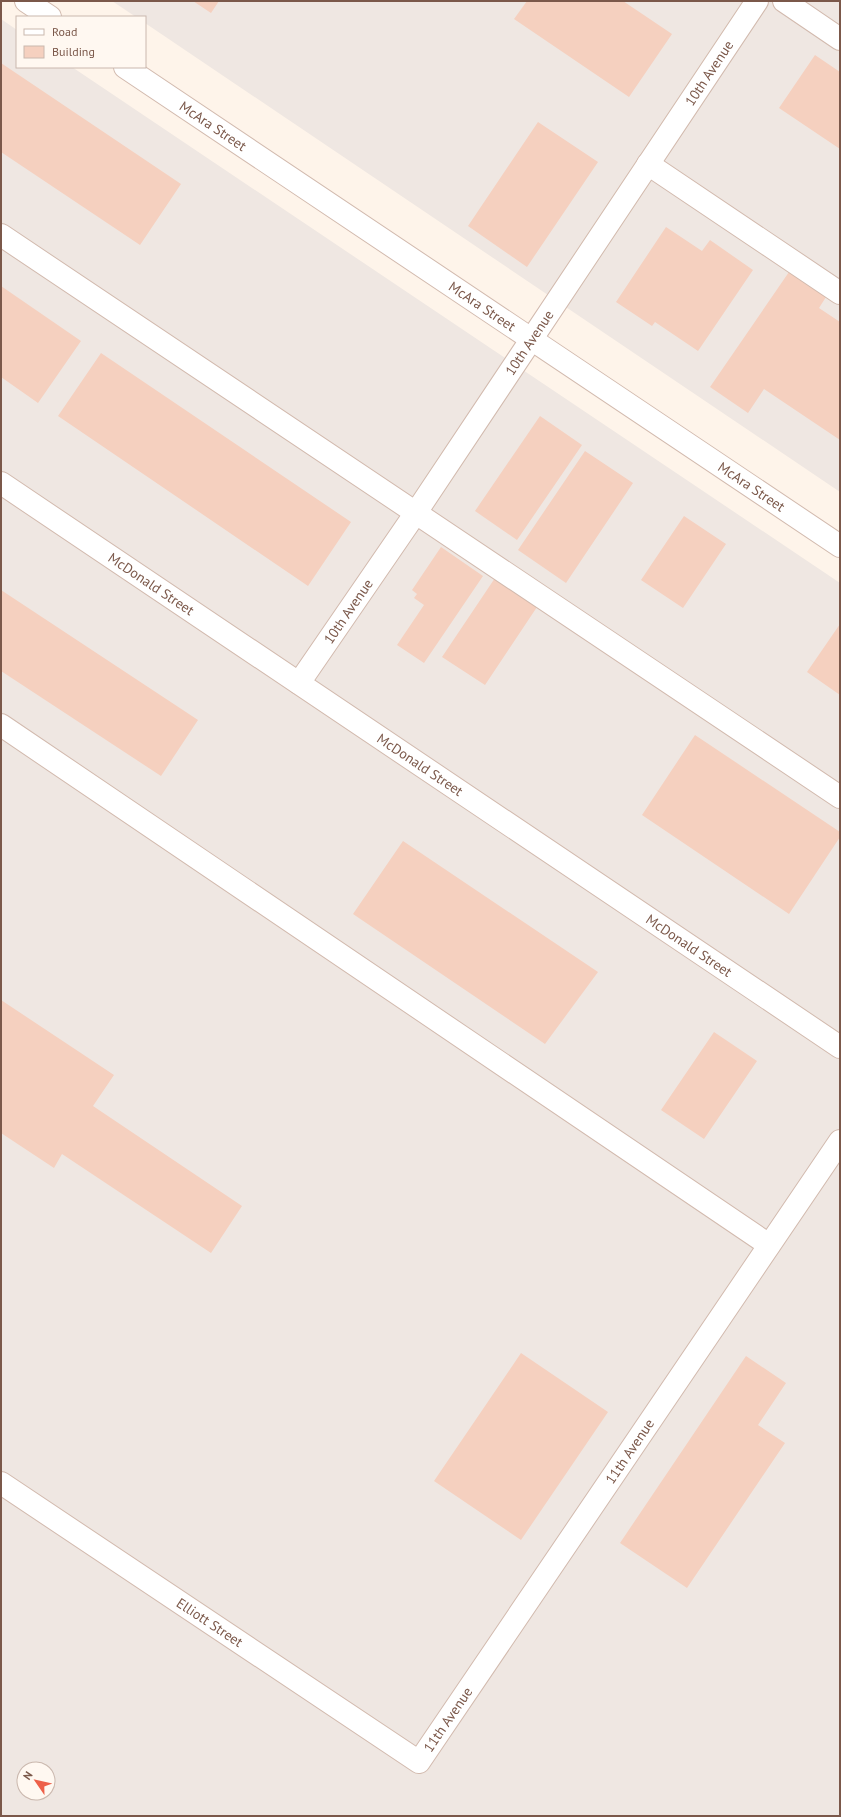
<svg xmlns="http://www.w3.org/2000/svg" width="841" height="1817" viewBox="0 0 841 1817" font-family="'PT Sans',sans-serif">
<rect width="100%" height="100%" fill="#fef4ea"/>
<path fill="#efe7e2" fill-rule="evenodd" d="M 112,1 L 840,1 L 840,492 L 145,23 L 145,17 L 136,17 Z
M 1,19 L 17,30 L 17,67 L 72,67 L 840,583 L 840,1816 L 1,1816 ZM 24,1769 L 48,1769 L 48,1793 L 24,1793 Z"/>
<path fill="#f5d0bf" d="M 193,1 L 219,1 L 211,13 Z
M 527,1 L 623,1 L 672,34 L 629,97 L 514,19 Z
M 815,55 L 840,72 L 840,149 L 779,108 Z
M 1,63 L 181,184 L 140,245 L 1,152 Z
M 538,122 L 598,162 L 527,267 L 468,226 Z
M 666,227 L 702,251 L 710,240 L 753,270 L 698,351 L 655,322 L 652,326 L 616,302 Z
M 789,272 L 826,297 L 819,308 L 840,322 L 840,440 L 764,389 L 748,413 L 710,387 Z
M 1,286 L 81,341 L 38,403 L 1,377 Z
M 101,353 L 351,522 L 308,586 L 58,416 Z
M 540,416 L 582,445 L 517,540 L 475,511 Z
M 585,451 L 633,483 L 566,583 L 518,550 Z
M 684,516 L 726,544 L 683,608 L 641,580 Z
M 441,547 L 483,576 L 424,663 L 397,645 L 424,605 L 414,598 L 417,594 L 412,590 Z
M 497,575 L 539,604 L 485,685 L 442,657 Z
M 1,590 L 198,720 L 161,776 L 1,671 Z
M 840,624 L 840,695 L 807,672 Z
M 695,735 L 840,832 L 840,837 L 789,914 L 642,815 Z
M 403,841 L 598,972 L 545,1044 L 353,914 Z
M 1,1000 L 114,1075 L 93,1106 L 242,1206 L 211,1253 L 62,1154 L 54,1168 L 1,1133 Z
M 714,1032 L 757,1061 L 704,1139 L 661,1110 Z
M 521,1353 L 608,1412 L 521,1540 L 434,1481 Z
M 746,1356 L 786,1383 L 758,1425 L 785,1443 L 687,1588 L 620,1543 Z"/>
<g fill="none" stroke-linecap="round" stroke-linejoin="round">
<g stroke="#d2baae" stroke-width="24">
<g id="minor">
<path d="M 26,1 L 50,17"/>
<path d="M 784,1 L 840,39"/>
<path id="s1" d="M 125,67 L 840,546"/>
<path d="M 648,164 L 840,293"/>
<path d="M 1,235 L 840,797"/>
<path id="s2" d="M 1,483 L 840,1047"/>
<path id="s3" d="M 299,683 L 415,514 L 757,1"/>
<path d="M 1,725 L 769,1245"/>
<path id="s4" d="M 1,1483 L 419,1762 L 840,1141"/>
</g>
</g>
<use href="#minor" stroke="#fff" stroke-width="22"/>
</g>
<g text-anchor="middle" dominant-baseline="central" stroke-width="3" stroke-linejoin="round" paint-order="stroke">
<g font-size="14" fill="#7b584a" stroke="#fff8f1">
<text stroke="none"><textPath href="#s3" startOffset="735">10th Avenue</textPath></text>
<text stroke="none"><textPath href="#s1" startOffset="106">McAra Street</textPath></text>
<text stroke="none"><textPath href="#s1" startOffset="430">McAra Street</textPath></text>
<text stroke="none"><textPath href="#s3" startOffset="411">10th Avenue</textPath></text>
<text stroke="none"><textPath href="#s1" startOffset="754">McAra Street</textPath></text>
<text stroke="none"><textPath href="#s2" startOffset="181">McDonald Street</textPath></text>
<text stroke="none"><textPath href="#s3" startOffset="87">10th Avenue</textPath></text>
<text stroke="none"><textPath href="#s2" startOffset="505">McDonald Street</textPath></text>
<text stroke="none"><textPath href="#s2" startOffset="829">McDonald Street</textPath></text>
<text stroke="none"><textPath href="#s4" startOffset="878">11th Avenue</textPath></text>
<text stroke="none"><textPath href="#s4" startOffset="251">Elliott Street</textPath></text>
<text stroke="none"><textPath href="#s4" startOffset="554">11th Avenue</textPath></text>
</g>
</g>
<rect width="841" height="1817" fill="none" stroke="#7b584a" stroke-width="4"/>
<rect x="16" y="16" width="130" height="52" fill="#fff8f1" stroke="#cab8ae"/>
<rect x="24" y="29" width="20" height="6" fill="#ffffff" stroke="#cab8ae"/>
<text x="52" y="36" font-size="12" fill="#7b584a">Road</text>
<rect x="24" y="46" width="20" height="12" fill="#f5d0bf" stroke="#cab8ae"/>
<text x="52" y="56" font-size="12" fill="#7b584a">Building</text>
<g transform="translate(36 1781) rotate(304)"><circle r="19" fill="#fff8f1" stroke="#cab8ae"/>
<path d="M0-3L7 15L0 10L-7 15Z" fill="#ed6049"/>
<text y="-6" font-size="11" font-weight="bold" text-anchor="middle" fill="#7b584a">N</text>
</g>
</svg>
